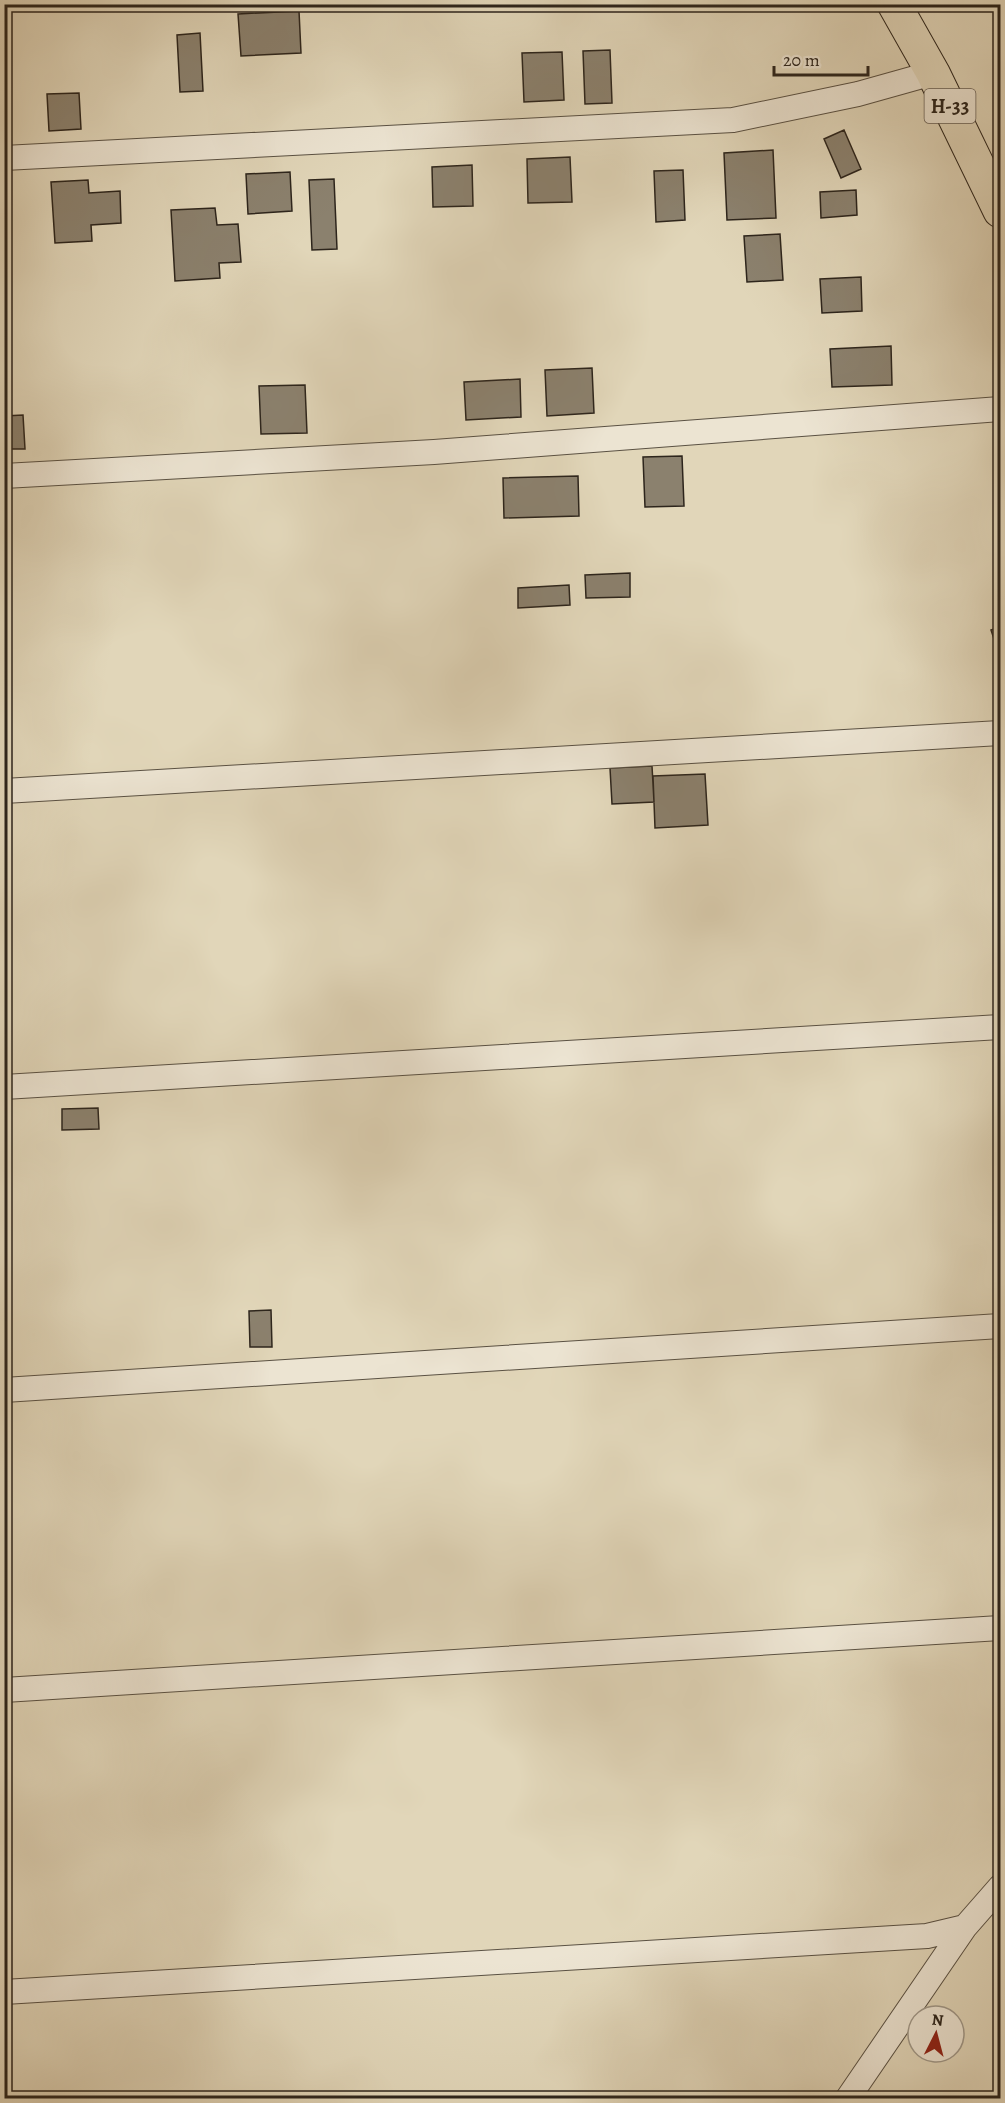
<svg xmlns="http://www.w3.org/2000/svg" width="1005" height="2103" viewBox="0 0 1005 2103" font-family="Alegreya,serif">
<rect width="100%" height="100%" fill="#e1d6b9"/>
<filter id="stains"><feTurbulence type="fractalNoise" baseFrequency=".00333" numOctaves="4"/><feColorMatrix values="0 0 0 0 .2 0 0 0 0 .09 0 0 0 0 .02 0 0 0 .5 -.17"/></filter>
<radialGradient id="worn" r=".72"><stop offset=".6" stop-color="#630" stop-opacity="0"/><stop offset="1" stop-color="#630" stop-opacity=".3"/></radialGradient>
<path fill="#8b816e" stroke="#2d251c" stroke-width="1.5" d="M 299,11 L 301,53 L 241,56 L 238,14 Z
M 200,33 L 203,91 L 180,92 L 177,35 Z
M 610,50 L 612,103 L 585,104 L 583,51 Z
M 562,52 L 564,100 L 524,102 L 522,53 Z
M 79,93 L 81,129 L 49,131 L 47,94 Z
M 844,130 L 861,169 L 841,178 L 824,139 Z
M 773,150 L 776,218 L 727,220 L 724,153 Z
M 570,157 L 572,202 L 528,203 L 527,159 Z
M 472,165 L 473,206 L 433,207 L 432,167 Z
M 683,170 L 685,220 L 656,222 L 654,171 Z
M 290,172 L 292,211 L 248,214 L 246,174 Z
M 334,179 L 337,249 L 312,250 L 309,180 Z
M 88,180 L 89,193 L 120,191 L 121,223 L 91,225 L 92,241 L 55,243 L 51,182 Z
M 856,190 L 857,215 L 821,218 L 820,192 Z
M 215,208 L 217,225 L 238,224 L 241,262 L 219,263 L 220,278 L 175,281 L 171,210 Z
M 780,234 L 783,280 L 747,282 L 744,236 Z
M 861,277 L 862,311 L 822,313 L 820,279 Z
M 891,346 L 892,385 L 832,387 L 830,349 Z
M 592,368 L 594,413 L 547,416 L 545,370 Z
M 520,379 L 521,417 L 466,420 L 464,382 Z
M 305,385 L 307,433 L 261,434 L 259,386 Z
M 23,415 L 25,449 L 4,449 L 4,416 Z
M 682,456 L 684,506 L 645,507 L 643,457 Z
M 578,476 L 579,516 L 504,518 L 503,478 Z
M 630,573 L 630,597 L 586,598 L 585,575 Z
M 569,585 L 570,605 L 518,608 L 518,588 Z
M 1000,627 L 1000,657 L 991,630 Z
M 652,766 L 654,802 L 612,804 L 610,768 Z
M 705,774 L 708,825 L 655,828 L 653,776 Z
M 98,1108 L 99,1129 L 62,1130 L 62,1109 Z
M 271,1310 L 272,1347 L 250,1347 L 249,1311 Z"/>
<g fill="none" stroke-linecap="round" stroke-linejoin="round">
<g stroke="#5a5143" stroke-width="26">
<path id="minor" d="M 4,158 L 733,120 L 858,94 L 933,73
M 4,476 L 434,452 L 1000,409
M 4,791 L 1000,733
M 4,1087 L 1000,1027
M 4,1390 L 1000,1326
M 4,1690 L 1000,1628
M 4,1992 L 927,1936 L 965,1927
M 848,2098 L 965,1927 L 1000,1887"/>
</g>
<g stroke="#2d251c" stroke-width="35">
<path id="primary" d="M 894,4 L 933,73 L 1000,211"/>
</g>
<use href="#minor" stroke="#ece4d2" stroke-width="24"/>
<use href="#primary" stroke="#e1d6b9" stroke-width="33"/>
</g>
<g text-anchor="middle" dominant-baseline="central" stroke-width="5" stroke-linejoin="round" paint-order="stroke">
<rect fill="#ece4d2" stroke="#665e53" stroke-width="1.5" x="924.5" y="89" width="51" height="34" rx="4.5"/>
<g font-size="20" font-weight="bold" fill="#2d251c">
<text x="950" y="106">Н-33</text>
</g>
</g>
<rect width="1005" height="2103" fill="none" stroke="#e1d6b9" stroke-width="24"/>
<rect x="6" y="6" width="993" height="2091" fill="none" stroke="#2d251c" stroke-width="3"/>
<rect x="12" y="12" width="981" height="2079" fill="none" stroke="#2d251c" stroke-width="1.5"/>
<g transform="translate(936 2034) rotate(6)"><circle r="28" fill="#ece4d2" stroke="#a09889" stroke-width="1.5"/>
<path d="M0-4.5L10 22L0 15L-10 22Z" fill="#8f2418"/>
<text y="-9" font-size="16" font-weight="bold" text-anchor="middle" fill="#2d251c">N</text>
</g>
<path d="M774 66v9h94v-9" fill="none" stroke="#2d251c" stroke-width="3"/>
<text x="783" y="66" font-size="18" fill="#2d251c" stroke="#ece4d2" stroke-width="4.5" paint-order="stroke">20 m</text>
<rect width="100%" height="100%" filter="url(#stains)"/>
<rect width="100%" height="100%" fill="url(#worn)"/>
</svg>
